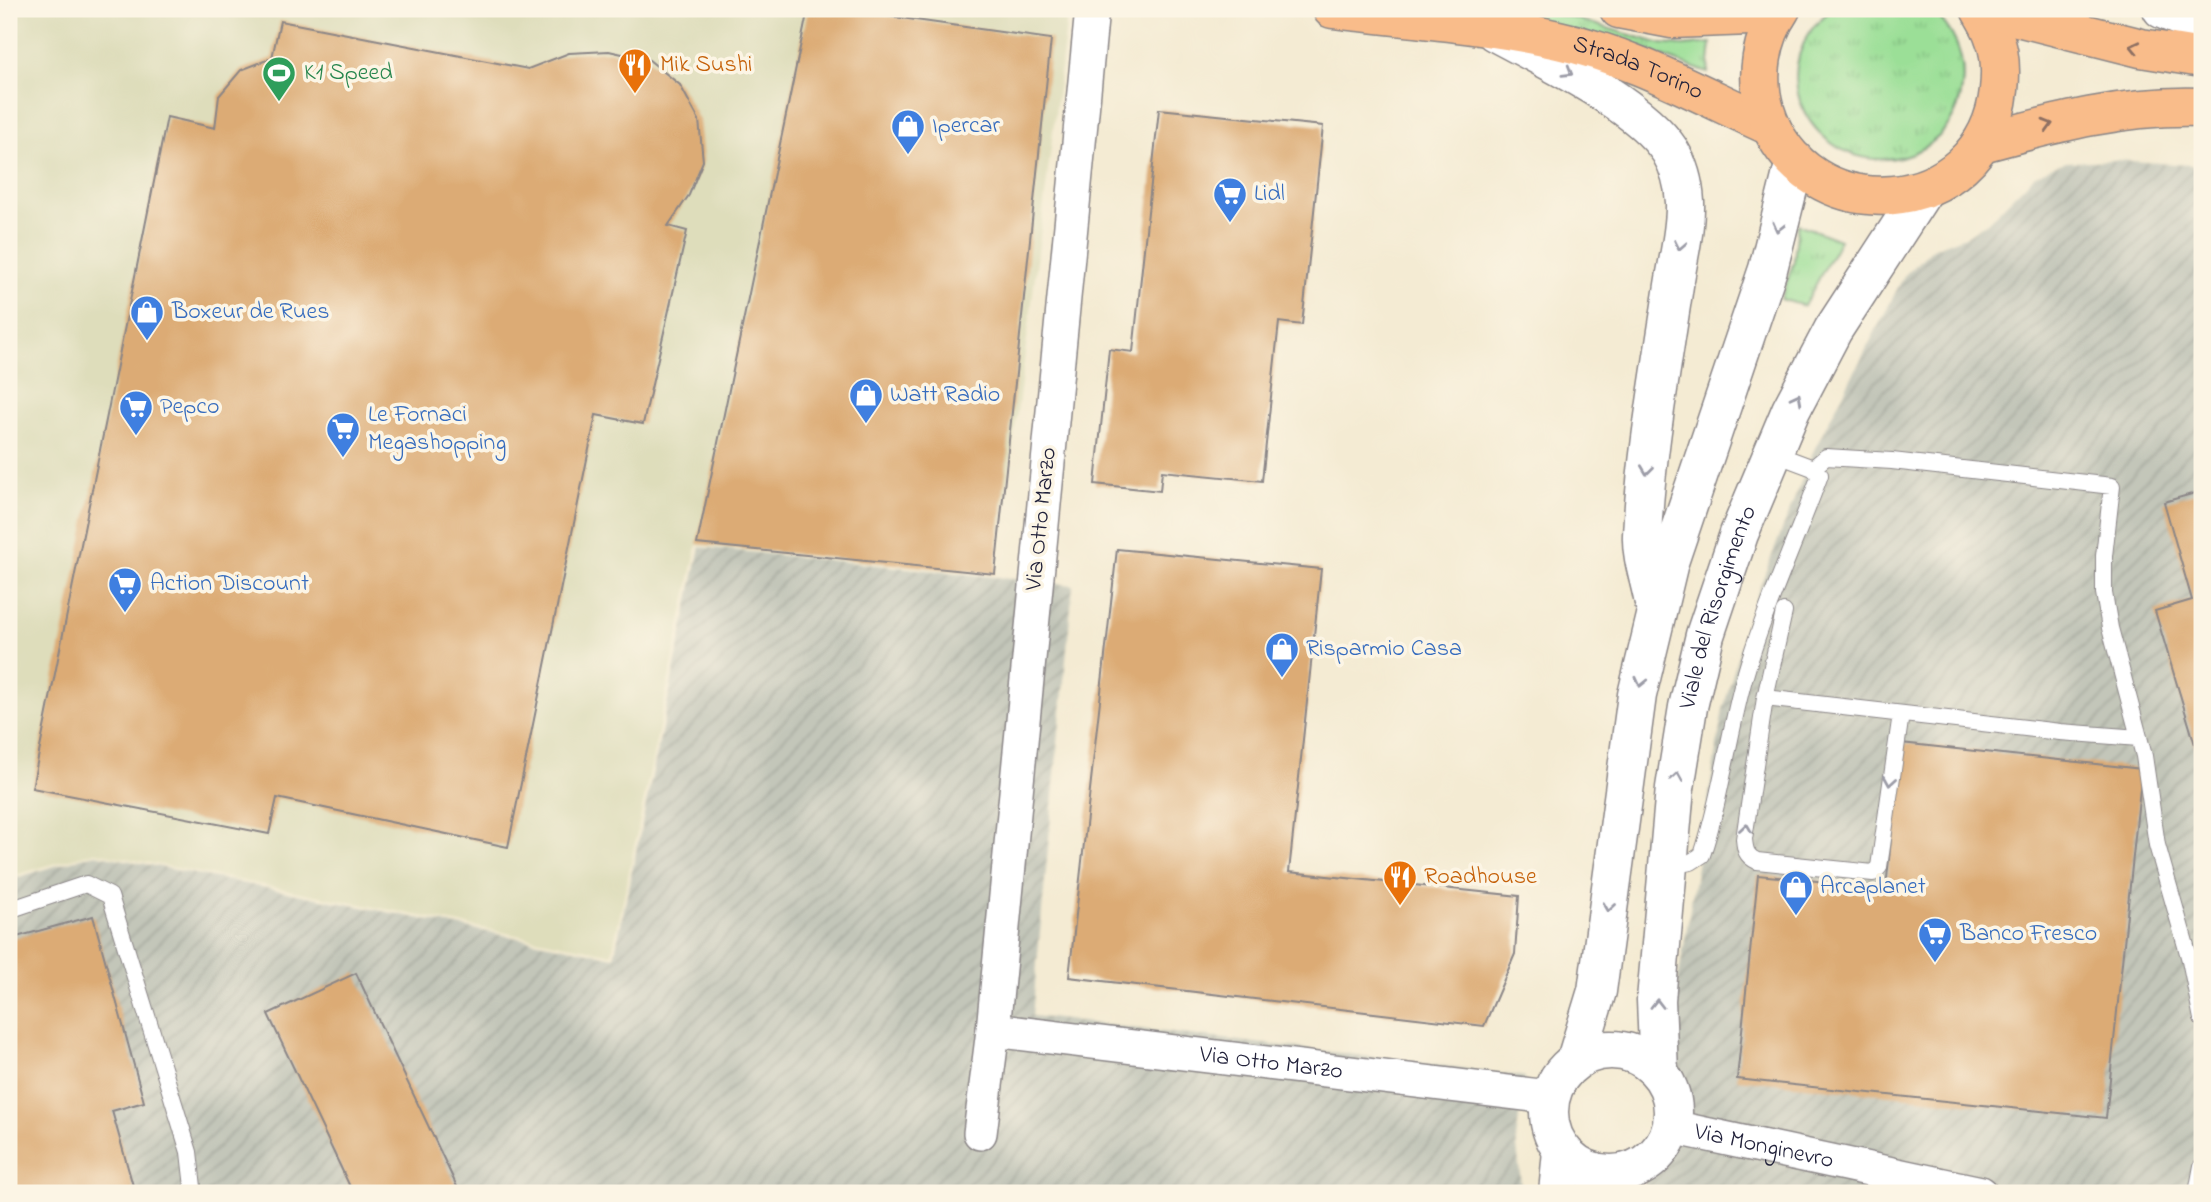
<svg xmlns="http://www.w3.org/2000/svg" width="2211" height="1202" viewBox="0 0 2211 1202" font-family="'Indie Flower',sans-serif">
<defs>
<pattern id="industrial-furrows" width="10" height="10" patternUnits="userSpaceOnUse" patternTransform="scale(1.75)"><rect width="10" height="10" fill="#c3c6b9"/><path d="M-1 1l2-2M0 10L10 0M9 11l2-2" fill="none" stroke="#a7aaa0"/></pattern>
<pattern id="grass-tufts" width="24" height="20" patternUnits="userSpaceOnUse" patternTransform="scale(1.75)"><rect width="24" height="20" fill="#9bdf97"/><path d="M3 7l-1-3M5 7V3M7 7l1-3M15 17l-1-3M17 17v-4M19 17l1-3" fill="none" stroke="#85bf83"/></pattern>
</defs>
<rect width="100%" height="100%" fill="#fcf5e5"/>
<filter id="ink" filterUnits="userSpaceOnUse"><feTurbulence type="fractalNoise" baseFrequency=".0143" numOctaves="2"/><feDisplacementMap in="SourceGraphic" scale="14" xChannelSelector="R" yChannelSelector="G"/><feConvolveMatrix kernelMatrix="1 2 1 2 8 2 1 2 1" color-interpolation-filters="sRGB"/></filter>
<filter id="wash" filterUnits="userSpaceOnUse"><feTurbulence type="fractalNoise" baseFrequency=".00686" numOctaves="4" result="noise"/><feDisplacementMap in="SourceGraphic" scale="28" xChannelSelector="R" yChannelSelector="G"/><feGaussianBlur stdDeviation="1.57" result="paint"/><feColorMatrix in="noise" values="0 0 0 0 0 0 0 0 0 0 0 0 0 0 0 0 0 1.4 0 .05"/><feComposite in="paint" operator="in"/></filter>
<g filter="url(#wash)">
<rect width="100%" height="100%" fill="#f4ebd3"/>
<path fill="#deddbb" d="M 9,9 L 1068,9 L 1031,309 L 995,574 L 697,545 L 612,954 L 95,852 L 9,877 Z"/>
<path fill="url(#industrial-furrows)" d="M 2116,160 L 2202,166 L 2202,1193 L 1643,1193 L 1723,710 L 1749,614 L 1813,452 L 1904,276 L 1932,249 L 1968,235 L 1989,221 L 2034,176 L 2053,166 L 2067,162 Z
M 700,547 L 1073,585 L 1032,1016 L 1431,1064 L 1525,1077 L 1516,1138 L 1522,1193 L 9,1193 L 9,880 L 95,854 L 614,957 Z"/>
<path fill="url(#grass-tufts)" stroke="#5e8069" stroke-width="2" d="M 1476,9 L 1529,9 L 1570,17 L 1661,44 L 1683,46 L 1711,43 L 1708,73 L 1629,44 Z
M 1832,9 L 1929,9 C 1954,27 1966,57 1962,88 C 1959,113 1945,136 1923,148 C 1848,190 1762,106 1810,32 C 1815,23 1824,16 1832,9 Z
M 1798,224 L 1840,240 L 1804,306 L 1781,299 L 1794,261 Z"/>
<g id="blocks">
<path fill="#dcab75" d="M 808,9 L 837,9 L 1051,39 L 995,574 L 697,544 Z
M 280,21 L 528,69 L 569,53 L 609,51 L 649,60 L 680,85 L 699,120 L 703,161 L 689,195 L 668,226 L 687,231 L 643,424 L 596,415 L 508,847 L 277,798 L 269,834 L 32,788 L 167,117 L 215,128 L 219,96 L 241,70 L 272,58 Z
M 1159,109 L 1323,126 L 1302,325 L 1279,322 L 1262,481 L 1162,471 L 1160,491 L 1095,484 L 1109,349 L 1133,352 Z
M 2202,491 L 2202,768 L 2155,611 L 2192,600 L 2164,502 Z
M 1117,549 L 1321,569 L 1289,872 L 1519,896 L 1515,954 L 1484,1026 L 1069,977 Z
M 1901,743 L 2142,769 L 2106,1118 L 1737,1079 L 1758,875 L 1886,888 Z
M 93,916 L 144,1102 L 112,1111 L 135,1193 L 9,1193 L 9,939 Z
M 356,973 L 460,1193 L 353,1193 L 268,1014 Z"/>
</g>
</g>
<g filter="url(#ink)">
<use href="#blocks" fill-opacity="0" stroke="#8b8687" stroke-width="2"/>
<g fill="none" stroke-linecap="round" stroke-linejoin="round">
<g stroke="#8b8687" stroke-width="18">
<path id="service" d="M 1813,468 L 1826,457 L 1892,461 L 2112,486 L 2104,556 L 2104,593 L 2110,628 L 2144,756 L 2157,845 L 2190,960 L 2202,1019
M 1784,612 L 1765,698 L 1744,839 C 1745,850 1746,856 1757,861 L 1873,873 L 1879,867 L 1901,714
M 1765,698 L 2060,732 L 2139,738
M 1668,866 L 1691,862 L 1702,855 C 1721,798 1728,737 1744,679 C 1764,609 1795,543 1820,475 L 1813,468 L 1773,453
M 9,910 L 86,884 L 110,896 L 189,1152 L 193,1187 L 187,1193
M 2197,1193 L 2202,1166"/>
</g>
<g stroke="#8b8687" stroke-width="36">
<g id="minor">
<path id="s1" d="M 1092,9 L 993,1030 L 1549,1097"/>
<path id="s2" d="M 1672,1127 L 1981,1193"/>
<path d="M 980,1133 L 993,1030"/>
</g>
</g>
<g stroke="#8b8687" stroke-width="41">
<g id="tertiary">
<path d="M 2162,9 L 2202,26"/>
<path d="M 1495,32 C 1545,59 1640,104 1670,151 C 1679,166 1684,185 1685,202 C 1686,232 1677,262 1673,292 C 1661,372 1646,453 1642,535 C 1641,556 1650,581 1654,603"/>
<circle cx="1611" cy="1112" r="62"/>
<path d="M 1576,1060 L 1597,991 L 1637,695 L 1669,562 L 1768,269 L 1795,161"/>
<path id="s3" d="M 1659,1072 L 1656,1000 L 1675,788 L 1688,707 L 1705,635 L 1739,534 L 1791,410 L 1833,330 L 1924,190"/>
<path d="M 1558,1193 L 1562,1151"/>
</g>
</g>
<g stroke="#8b8687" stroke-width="41">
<g id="primary">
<path id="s4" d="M 1332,9 C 1407,18 1484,23 1558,40 C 1632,56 1701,95 1770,126"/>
<path d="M 1619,9 L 1672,19 L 1777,15"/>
<path d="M 1781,9 C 1761,38 1755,77 1765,110 C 1803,234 1985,220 1999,90 C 2001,72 2001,54 1994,37 C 1991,27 1985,18 1980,9"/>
<path d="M 1986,9 L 2141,48 L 2202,58"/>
<path d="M 1982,143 C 2055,123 2126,104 2202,107"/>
</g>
</g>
<use href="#service" stroke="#fff" stroke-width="16"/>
<use href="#minor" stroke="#fff" stroke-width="33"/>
<use href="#tertiary" stroke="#fff" stroke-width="38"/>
<use href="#primary" stroke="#f9bc8a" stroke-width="38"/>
</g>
<defs><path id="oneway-chevron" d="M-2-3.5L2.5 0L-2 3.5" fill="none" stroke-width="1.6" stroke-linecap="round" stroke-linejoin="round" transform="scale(1.75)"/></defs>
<g stroke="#8e6f62">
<use href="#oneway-chevron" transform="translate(2135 47) rotate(-167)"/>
<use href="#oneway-chevron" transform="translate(2048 125) rotate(-16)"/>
</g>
<g stroke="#9c9ca7">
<use href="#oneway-chevron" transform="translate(1568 72) rotate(31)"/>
<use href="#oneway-chevron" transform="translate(1778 227) rotate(104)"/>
<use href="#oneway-chevron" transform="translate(1680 245) rotate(101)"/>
<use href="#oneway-chevron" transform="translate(1797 398) rotate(-62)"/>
<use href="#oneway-chevron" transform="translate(1647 470) rotate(97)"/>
<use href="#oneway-chevron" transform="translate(1641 682) rotate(103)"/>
<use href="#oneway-chevron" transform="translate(1677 777) rotate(-81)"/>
<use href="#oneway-chevron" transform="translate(1890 781) rotate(99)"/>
<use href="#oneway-chevron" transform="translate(1746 828) rotate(-82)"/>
<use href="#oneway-chevron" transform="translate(1609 907) rotate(98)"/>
<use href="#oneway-chevron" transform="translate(1657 1004) rotate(-90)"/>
</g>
</g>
<defs>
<g id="restaurant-pin" transform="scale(1.75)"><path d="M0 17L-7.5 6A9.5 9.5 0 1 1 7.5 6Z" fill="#e8710a" stroke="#fcf5e5"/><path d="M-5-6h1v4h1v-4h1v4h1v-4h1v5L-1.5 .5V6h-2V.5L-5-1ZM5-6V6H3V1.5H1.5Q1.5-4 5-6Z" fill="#fff"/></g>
<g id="stadium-pin" transform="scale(1.75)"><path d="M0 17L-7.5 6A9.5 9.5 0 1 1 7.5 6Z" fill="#2e9e5b" stroke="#fcf5e5"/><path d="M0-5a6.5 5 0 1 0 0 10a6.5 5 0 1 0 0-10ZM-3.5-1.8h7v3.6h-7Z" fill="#fff"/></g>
<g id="shop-pin" transform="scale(1.75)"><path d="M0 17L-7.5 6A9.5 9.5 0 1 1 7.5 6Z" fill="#3f7fe0" stroke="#fcf5e5"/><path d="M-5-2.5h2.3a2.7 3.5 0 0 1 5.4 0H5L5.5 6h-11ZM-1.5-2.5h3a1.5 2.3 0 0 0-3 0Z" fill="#fff"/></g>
<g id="supermarket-pin" transform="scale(1.75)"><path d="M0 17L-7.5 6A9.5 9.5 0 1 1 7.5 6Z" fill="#3f7fe0" stroke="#fcf5e5"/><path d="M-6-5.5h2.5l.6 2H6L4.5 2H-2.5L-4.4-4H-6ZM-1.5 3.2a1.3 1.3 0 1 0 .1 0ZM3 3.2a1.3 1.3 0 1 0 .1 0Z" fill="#fff"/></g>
</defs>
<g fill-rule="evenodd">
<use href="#restaurant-pin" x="635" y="65"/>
<use href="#stadium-pin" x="279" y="73"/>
<use href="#shop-pin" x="908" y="126"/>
<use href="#supermarket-pin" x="1230" y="194"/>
<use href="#shop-pin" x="147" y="312"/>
<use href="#shop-pin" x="866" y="395"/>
<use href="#supermarket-pin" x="136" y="407"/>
<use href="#supermarket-pin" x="343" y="429"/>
<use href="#supermarket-pin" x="125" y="584"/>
<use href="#shop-pin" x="1282" y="649"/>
<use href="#restaurant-pin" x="1400" y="877"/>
<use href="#shop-pin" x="1796" y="887"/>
<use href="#supermarket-pin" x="1935" y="934"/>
</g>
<g text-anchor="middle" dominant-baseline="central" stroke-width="7" stroke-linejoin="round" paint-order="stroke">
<g font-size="24" fill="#c56008" stroke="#fcf5e5" text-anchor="start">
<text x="660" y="65">Mik Sushi</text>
<text x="1424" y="877">Roadhouse</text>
</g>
<g font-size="24" fill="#22223b" stroke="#fcf5e5">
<text stroke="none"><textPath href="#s4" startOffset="313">Strada Torino</textPath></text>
<text transform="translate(1042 519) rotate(-84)">Via Otto Marzo</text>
<text stroke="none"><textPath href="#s3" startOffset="471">Viale del Risorgimento</textPath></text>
<text stroke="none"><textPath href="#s1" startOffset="1306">Via Otto Marzo</textPath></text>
<text stroke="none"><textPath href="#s2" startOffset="94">Via Monginevro</textPath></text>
</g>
<g font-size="24" fill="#27864d" stroke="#fcf5e5" text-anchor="start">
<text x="304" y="73">K1 Speed</text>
</g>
<g font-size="24" fill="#366cbe" stroke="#fcf5e5" text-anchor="start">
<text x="932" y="126">Ipercar</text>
<text x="1254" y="194">Lidl</text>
<text x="172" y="312">Boxeur de Rues</text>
<text x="890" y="395">Watt Radio</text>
<text x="160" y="407">Pepco</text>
<text x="368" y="415">Le Fornaci<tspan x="368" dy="28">Megashopping</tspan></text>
<text x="150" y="584">Action Discount</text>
<text x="1306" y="649">Risparmio Casa</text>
<text x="1820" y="887">Arcaplanet</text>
<text x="1960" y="934">Banco Fresco</text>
</g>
</g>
<rect width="2211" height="1202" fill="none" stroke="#fcf5e5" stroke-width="35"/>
</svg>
